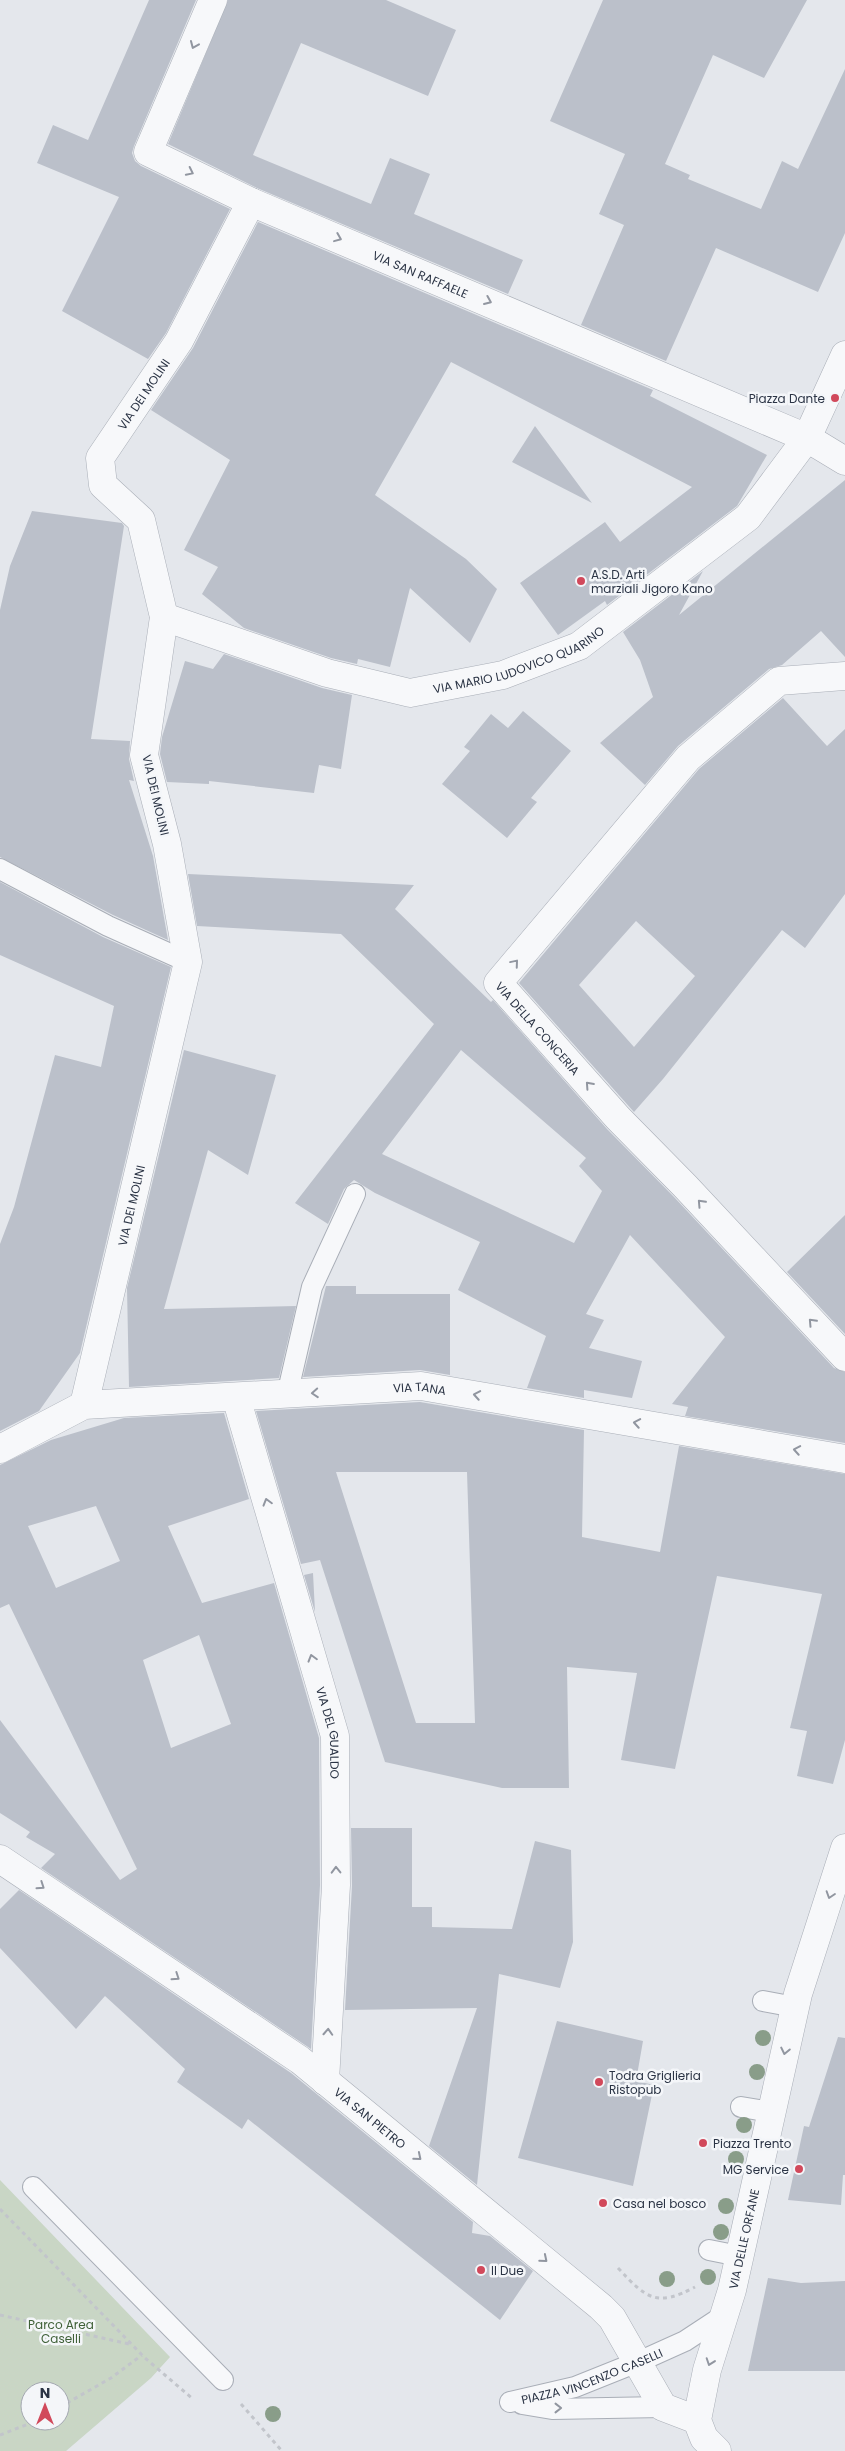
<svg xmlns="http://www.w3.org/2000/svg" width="845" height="2451" viewBox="0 0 845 2451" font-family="Poppins,sans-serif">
<rect width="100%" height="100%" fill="#e4e7ec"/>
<path fill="#c9d6c5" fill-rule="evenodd" d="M 0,2180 L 170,2357 L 151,2378 L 66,2451 L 0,2451 ZM 30,2391 L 60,2391 L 60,2421 L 30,2421 Z"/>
<path fill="#bbc0ca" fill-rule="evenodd" d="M 149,0 L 196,0 L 134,146 L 132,153 L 135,161 L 141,166 L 230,209 L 166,333 L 148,359 L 62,311 L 119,197 L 37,163 L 53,125 L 88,140 Z
M 228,0 L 386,0 L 456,30 L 428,96 L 301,43 L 253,155 L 371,204 L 390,158 L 430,174 L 414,214 L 523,260 L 508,294 L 257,188 L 168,144 Z
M 603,0 L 807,0 L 764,78 L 713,55 L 665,164 L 690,175 L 688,179 L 761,209 L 782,161 L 798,169 L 845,69 L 845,233 L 818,292 L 716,248 L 666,361 L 581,325 L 624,225 L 599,214 L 625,154 L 550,121 Z
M 258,222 L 653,390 L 650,396 L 767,455 L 737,506 L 607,605 L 605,601 L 558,635 L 520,583 L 605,522 L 620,542 L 692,487 L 451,362 L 375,495 L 466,559 L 497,589 L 470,643 L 410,588 L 390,667 L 358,659 L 357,664 L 331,658 L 244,628 L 202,594 L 218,567 L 184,550 L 230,460 L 151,410 L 193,348 Z
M 535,426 L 592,503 L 512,462 Z
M 845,480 L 845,657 L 821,631 L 782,665 L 769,669 L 678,746 L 645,785 L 600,743 L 653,697 L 640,660 L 623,632 L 703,571 L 679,615 Z
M 32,511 L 122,523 L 124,526 L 91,739 L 130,741 L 129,759 L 134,781 L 129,780 L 153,856 L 168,940 L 113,915 L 0,857 L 0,610 L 10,566 Z
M 224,654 L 322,688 L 352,695 L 341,769 L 319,765 L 314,793 L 209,781 L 209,784 L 167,782 L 160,754 L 162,737 L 185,661 L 213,669 Z
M 783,698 L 827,746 L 845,729 L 845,894 L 805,948 L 782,930 L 663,1079 L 634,1112 L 519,983 L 699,769 ZM 636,921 L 695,976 L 634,1047 L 579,985 Z
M 523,711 L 571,751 L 531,798 L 537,802 L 507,838 L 442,784 L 470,751 L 464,747 L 491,714 L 508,728 Z
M 188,874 L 414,885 L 395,909 L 491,1002 L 493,1000 L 607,1129 L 674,1197 L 834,1368 L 845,1372 L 845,1443 L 685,1416 L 688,1407 L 672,1404 L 725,1337 L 630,1235 L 586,1314 L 604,1320 L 589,1348 L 642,1361 L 632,1398 L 584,1390 L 584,1398 L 527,1388 L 546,1336 L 458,1290 L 480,1242 L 375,1193 L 354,1180 L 344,1189 L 328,1224 L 295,1203 L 434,1024 L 341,934 L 197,926 ZM 461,1050 L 586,1158 L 579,1166 L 602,1191 L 574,1243 L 382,1154 Z
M 0,882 L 103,937 L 171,967 L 80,1353 L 39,1411 L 0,1431 L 0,1244 L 14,1207 L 55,1055 L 101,1067 L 114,1006 L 0,955 Z
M 184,1050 L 276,1075 L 248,1175 L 208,1150 L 164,1309 L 296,1306 L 279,1378 L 129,1387 L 127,1288 Z
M 845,1215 L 845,1334 L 787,1272 Z
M 326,1286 L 356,1286 L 356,1294 L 450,1294 L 450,1375 L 420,1370 L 303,1377 Z
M 420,1402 L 584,1430 L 582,1537 L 660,1552 L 679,1446 L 845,1474 L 845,1740 L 833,1784 L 797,1776 L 807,1731 L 790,1728 L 822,1594 L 717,1576 L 675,1769 L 621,1760 L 637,1673 L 567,1667 L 569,1788 L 502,1788 L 385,1762 L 320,1560 L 301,1564 L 256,1411 ZM 336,1472 L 467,1472 L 475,1723 L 416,1723 Z
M 224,1413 L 249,1499 L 168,1526 L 202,1603 L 274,1583 L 319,1738 L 320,1885 L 311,2049 L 41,1868 L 55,1854 L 26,1837 L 30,1832 L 0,1813 L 0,1720 L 120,1880 L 137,1869 L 9,1604 L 0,1608 L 0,1465 L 51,1440 L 124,1418 ZM 96,1506 L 120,1561 L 56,1588 L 28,1526 ZM 199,1635 L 231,1724 L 171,1748 L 143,1660 Z
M 313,1573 L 315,1612 L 304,1575 Z
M 351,1828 L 412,1828 L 412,1907 L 432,1907 L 432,1927 L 512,1929 L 535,1841 L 571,1850 L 573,1942 L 560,1988 L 499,1974 L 477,2185 L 429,2146 L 477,2008 L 345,2010 L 352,1886 Z
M 19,1890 L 291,2073 L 473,2222 L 472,2233 L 490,2236 L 533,2271 L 500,2320 L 248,2119 L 242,2129 L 177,2082 L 185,2069 L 105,1996 L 76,2029 L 0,1948 L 0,1909 Z
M 557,2021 L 643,2041 L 636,2081 L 654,2085 L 633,2186 L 518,2158 Z
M 838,2037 L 845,2038 L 845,2175 L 843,2175 L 841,2205 L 788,2200 L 804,2126 L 809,2127 Z
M 768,2278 L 801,2283 L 845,2281 L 845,2371 L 748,2371 Z"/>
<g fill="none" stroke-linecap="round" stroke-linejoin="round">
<g stroke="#a9aeb7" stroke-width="22">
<g id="lane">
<path d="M 0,869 L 108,926 L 188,962"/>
<path d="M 287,1395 L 312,1287 L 355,1194"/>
<path d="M 763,2001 L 795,2007"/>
<path d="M 741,2107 L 771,2112"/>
<path d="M 33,2187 L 223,2380"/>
<path d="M 709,2250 L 739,2256"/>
<path id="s1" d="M 510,2402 L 575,2387 L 645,2359 L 685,2341 L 726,2314"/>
<path d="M 522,2404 L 552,2409 L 663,2407"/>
</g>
</g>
<g stroke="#a9aeb7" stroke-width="29">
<g id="street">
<path id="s2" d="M 213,0 L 148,152 L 251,202 L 807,438 L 845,461"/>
<path id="s3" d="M 164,617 L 327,673 L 410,693 L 503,675 L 579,646 L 748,517 L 807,438 L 845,355"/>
<path id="s4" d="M 845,676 L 779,681 L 688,758 L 498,983 L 618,1118 L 685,1186 L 845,1357"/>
<path id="s5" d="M 236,1397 L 335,1736 L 336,1885 L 325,2081"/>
<path id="s6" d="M 84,1405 L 188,962 L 167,844 L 144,755 L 164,617 L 141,520 L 103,485 L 100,458 L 179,341 L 251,202"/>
<path id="s7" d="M 0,1449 L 84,1405 L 421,1386 L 845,1459"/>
<path id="s8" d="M 0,1859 L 300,2060 L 601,2307 L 612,2318 L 663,2407 L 697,2420"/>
<path id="s9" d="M 717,2451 L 704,2438 L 697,2420 L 707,2370 L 732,2290 L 798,1994 L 845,1848"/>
</g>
</g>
<path stroke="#c2c5cb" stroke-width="3" stroke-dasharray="4 4" stroke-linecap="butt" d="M 0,2209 L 145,2358 L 193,2399
M 618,2268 C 646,2298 656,2308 695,2287
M 0,2315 L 129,2344
M 241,2404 L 282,2451
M 60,2407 L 111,2378 L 142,2355
M 0,2435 L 36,2421"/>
<use href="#lane" stroke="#f7f8fa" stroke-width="20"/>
<use href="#street" stroke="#f7f8fa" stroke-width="28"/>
</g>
<g fill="#899d89">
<circle cx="763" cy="2038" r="8"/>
<circle cx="757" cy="2072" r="8"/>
<circle cx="744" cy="2125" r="8"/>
<circle cx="736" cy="2159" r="8"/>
<circle cx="726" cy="2206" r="8"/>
<circle cx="721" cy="2232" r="8"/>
<circle cx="708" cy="2277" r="8"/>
<circle cx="667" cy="2279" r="8"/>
<circle cx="273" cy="2414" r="8"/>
</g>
<defs><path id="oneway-chevron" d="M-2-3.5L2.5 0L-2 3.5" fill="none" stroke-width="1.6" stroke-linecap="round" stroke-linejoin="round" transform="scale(1.25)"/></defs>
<g stroke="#9196a0">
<use href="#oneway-chevron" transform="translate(194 45) rotate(113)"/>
<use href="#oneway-chevron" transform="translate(190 172) rotate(26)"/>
<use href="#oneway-chevron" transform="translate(338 238) rotate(22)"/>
<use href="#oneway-chevron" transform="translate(488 301) rotate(23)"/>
<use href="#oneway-chevron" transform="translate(515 963) rotate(-50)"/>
<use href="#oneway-chevron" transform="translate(589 1085) rotate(-132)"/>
<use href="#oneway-chevron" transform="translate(701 1203) rotate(-133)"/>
<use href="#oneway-chevron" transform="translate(812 1322) rotate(-133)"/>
<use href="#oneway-chevron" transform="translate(315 1393) rotate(176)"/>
<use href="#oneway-chevron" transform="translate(477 1395) rotate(-170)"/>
<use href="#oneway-chevron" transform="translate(637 1423) rotate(-170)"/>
<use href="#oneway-chevron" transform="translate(797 1450) rotate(-170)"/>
<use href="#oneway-chevron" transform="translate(267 1502) rotate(-106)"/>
<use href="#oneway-chevron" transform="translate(312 1658) rotate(-106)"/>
<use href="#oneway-chevron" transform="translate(336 1870) rotate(-91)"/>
<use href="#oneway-chevron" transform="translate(41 1886) rotate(34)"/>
<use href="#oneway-chevron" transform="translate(830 1895) rotate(108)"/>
<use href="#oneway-chevron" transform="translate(176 1977) rotate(34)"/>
<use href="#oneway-chevron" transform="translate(328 2032) rotate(-87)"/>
<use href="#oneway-chevron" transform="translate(785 2051) rotate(102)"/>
<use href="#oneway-chevron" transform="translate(418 2157) rotate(40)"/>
<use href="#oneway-chevron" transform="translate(544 2259) rotate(40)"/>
<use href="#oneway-chevron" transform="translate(710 2362) rotate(109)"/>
<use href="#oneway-chevron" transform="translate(558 2408)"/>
</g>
<g fill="#d1495b" stroke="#f4f6f9" stroke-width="2">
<circle cx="835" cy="398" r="5"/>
<circle cx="581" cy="581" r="5"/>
<circle cx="599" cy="2082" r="5"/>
<circle cx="703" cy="2143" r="5"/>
<circle cx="799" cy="2169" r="5"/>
<circle cx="603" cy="2203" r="5"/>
<circle cx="481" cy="2270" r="5"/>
</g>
<g text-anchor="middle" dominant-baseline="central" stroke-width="5" stroke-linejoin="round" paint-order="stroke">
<g font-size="12" fill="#2b3445" stroke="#f4f6f9">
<text stroke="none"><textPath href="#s2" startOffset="464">VIA SAN RAFFAELE</textPath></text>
<text stroke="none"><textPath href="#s6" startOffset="1062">VIA DEI MOLINI</textPath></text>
<text stroke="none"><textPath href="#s3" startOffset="372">VIA MARIO LUDOVICO QUARINO</textPath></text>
<text transform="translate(156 795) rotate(77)">VIA DEI MOLINI</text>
<text stroke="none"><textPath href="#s4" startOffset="540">VIA DELLA CONCERIA</textPath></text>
<text stroke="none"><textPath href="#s6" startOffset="205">VIA DEI MOLINI</textPath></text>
<text stroke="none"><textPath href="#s7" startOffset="431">VIA TANA</textPath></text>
<text stroke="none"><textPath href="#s5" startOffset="349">VIA DEL GUALDO</textPath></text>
<text stroke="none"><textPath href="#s8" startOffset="452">VIA SAN PIETRO</textPath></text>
<text stroke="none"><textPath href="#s9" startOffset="225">VIA DELLE ORFANE</textPath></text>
<text stroke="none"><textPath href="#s1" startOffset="86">PIAZZA VINCENZO CASELLI</textPath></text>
</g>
<g font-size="12" fill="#2b3445" stroke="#f4f6f9" text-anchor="start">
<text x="825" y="398" text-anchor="end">Piazza Dante</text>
<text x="591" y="574">A.S.D. Arti<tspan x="591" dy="14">marziali Jigoro Kano</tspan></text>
<text x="609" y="2075">Todra Griglieria<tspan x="609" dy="14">Ristopub</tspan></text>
<text x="713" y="2143">Piazza Trento</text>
<text x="789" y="2169" text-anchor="end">MG Service</text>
<text x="613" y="2203">Casa nel bosco</text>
<text x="491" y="2270">Il Due</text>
</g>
<g font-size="12" fill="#3f6138" stroke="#f4f6f9">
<text x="61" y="2324">Parco Area<tspan x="61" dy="14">Caselli</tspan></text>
</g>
</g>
<g transform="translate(45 2406)"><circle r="24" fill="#f4f6f9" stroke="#a4a8b1"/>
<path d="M0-4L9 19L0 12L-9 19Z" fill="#d1495b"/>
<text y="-8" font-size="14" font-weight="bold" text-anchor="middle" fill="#2b3445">N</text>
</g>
</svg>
